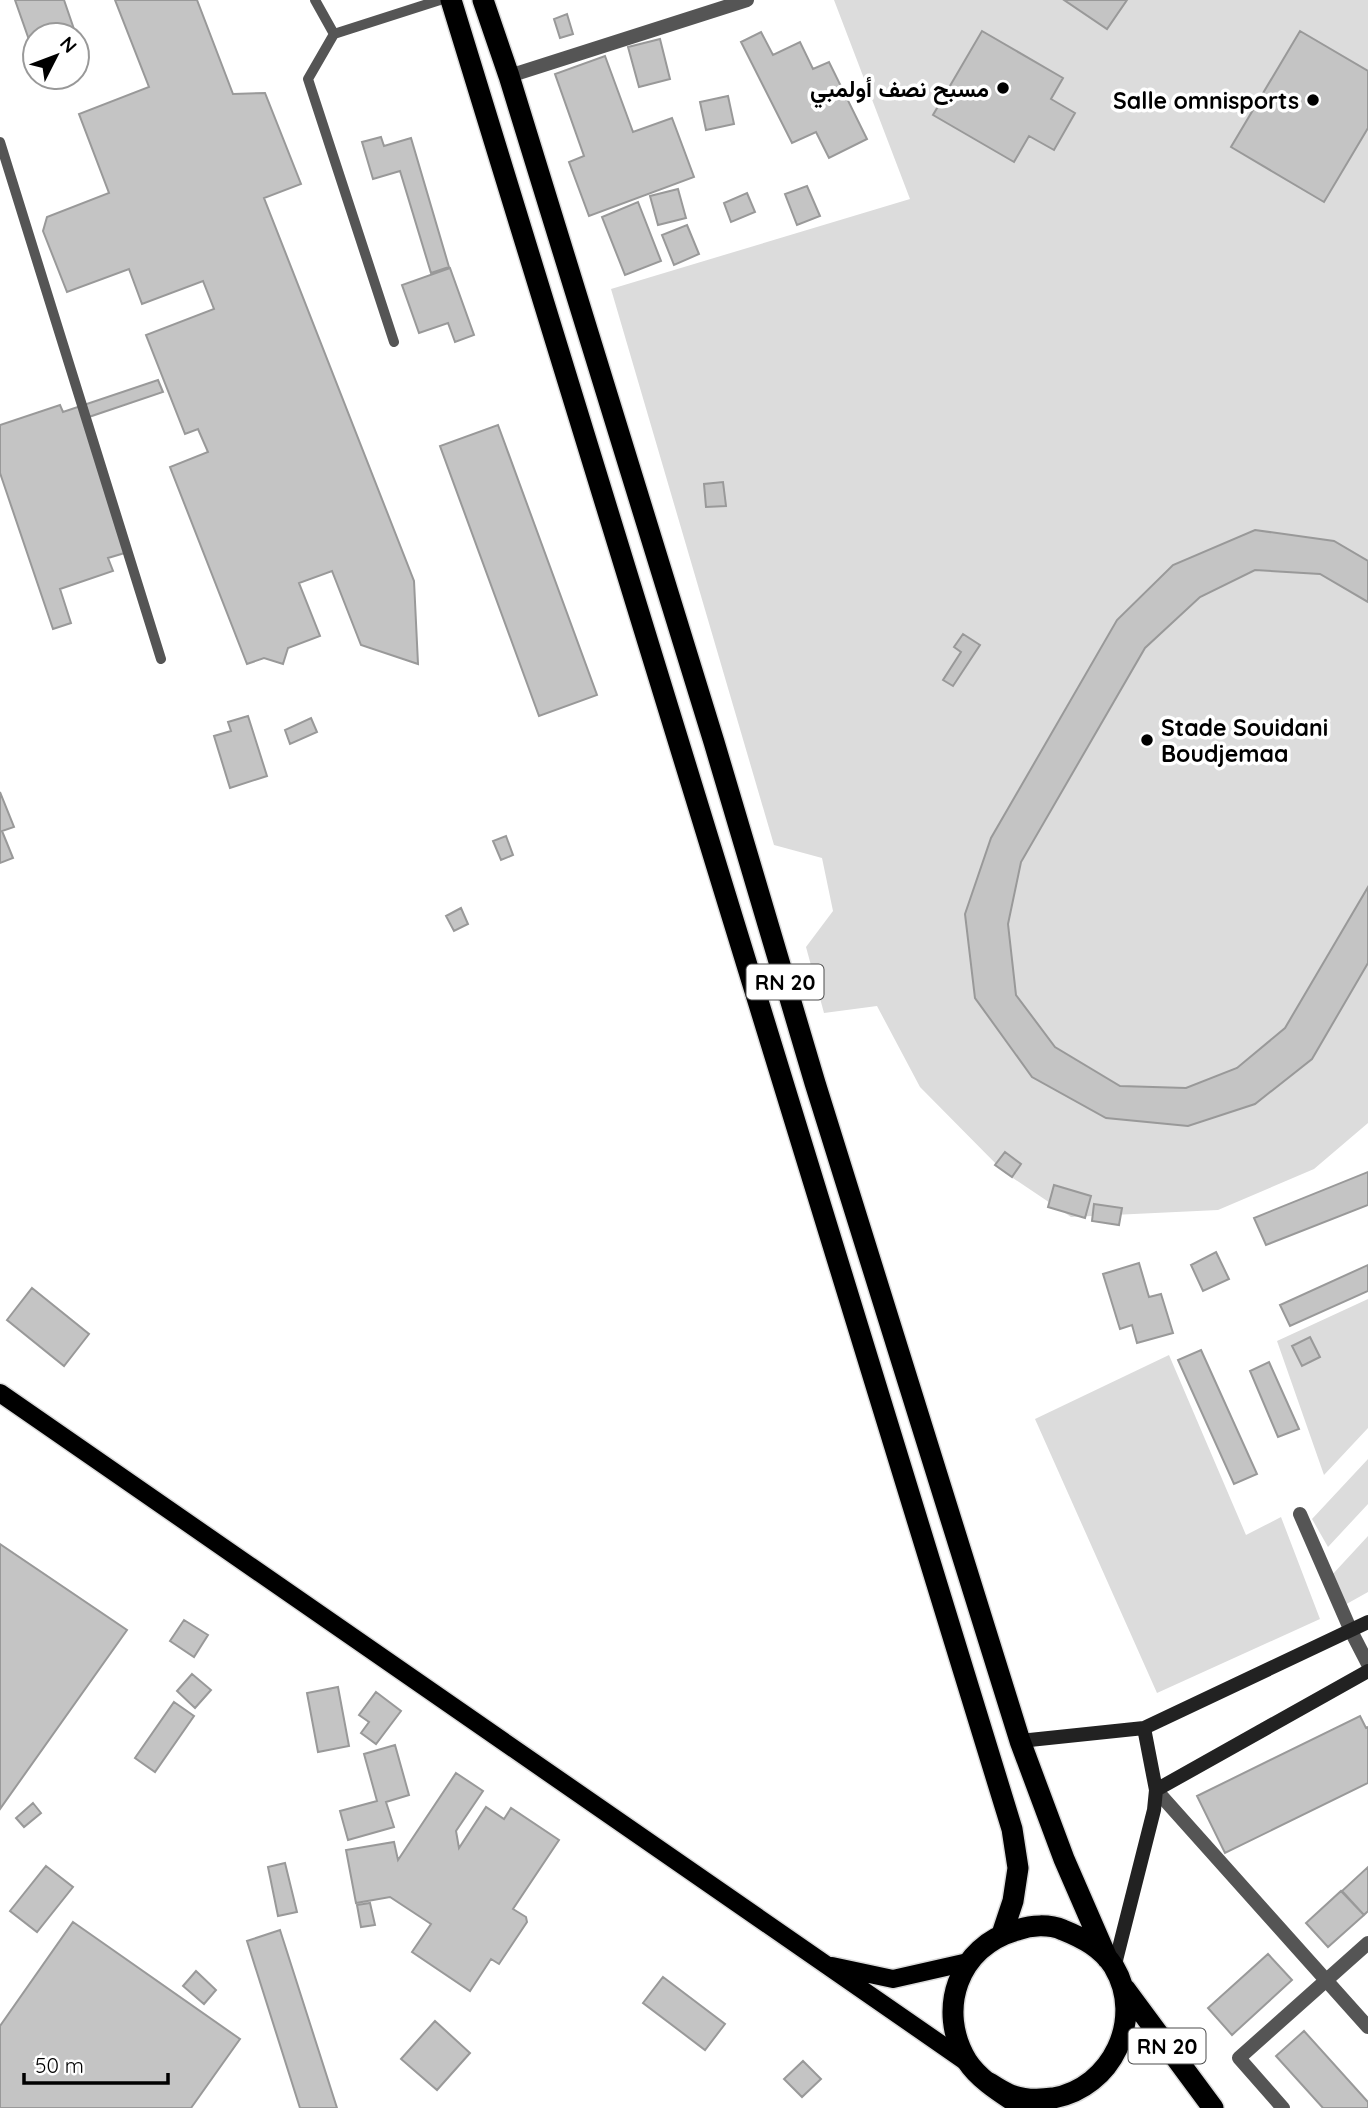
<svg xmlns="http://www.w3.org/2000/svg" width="1368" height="2108" viewBox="0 0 1368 2108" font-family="Quicksand,Vazirmatn,sans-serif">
<rect width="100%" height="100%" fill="#fff"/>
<path fill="#dcdcdc" d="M 834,0 L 1368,0 L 1368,1123 L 1314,1169 L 1218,1210 L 1071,1217 L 1004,1172 L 920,1087 L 877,1006 L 824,1013 L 806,947 L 833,911 L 822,858 L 774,845 L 611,289 L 910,199 Z
M 1368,1299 L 1368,1428 L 1324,1475 L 1277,1341 Z
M 1169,1355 L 1246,1535 L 1281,1517 L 1320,1619 L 1157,1693 L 1035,1419 Z
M 1368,1459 L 1368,1504 L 1328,1547 L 1312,1519 Z
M 1368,1536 L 1368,1592 L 1343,1606 L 1331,1576 Z"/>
<path fill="#c4c4c4" stroke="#999" stroke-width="2" d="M 15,0 L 64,0 L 76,35 L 35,35 L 34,54 Z
M 115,0 L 197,0 L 233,94 L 265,93 L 301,184 L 264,198 L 414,581 L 418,664 L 361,645 L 332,571 L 299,583 L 320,636 L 288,648 L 283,664 L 264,658 L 247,664 L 170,467 L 208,452 L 198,429 L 185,434 L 146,335 L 214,309 L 203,281 L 142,304 L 129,269 L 67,292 L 43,231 L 47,217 L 109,193 L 79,114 L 149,87 Z
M 1064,0 L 1127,0 L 1107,29 Z
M 567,14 L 573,34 L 560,38 L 554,19 Z
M 982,31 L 1063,78 L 1051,99 L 1075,113 L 1054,150 L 1029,136 L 1014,162 L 933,115 Z
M 1300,31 L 1368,71 L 1368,128 L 1324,202 L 1231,147 Z
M 761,32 L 773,55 L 800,42 L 813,69 L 829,62 L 867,139 L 829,158 L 816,132 L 792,143 L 741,42 Z
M 660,39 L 670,79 L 639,87 L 628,47 Z
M 605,56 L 633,132 L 672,118 L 694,177 L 589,216 L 569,162 L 584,156 L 555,74 Z
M 728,96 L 734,124 L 706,130 L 700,102 Z
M 381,137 L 384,146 L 411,138 L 449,267 L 431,273 L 400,171 L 373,179 L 362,142 Z
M 807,186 L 820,216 L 797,225 L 785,194 Z
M 678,189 L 686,218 L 658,225 L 650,196 Z
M 747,193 L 755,212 L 731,222 L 724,203 Z
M 638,202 L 661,261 L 625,275 L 602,217 Z
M 687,225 L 699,254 L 674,265 L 662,235 Z
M 450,268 L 474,335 L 455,342 L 448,323 L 419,333 L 402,285 Z
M 158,380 L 163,392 L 83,419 L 128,552 L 108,558 L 113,571 L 60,589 L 71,623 L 53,629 L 0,473 L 0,425 L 60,405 L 63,412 Z
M 498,425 L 597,695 L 539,716 L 440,446 Z
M 723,482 L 726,506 L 706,507 L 704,484 Z
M 1255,530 L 1334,541 L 1368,561 L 1368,602 L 1320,574 L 1255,570 L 1200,597 L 1145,648 L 1021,862 L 1008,924 L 1016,995 L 1055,1047 L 1120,1086 L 1186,1088 L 1237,1068 L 1285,1028 L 1368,887 L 1368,963 L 1312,1059 L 1255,1104 L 1188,1126 L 1106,1118 L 1032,1077 L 975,998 L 965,914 L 991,838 L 1117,620 L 1173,565 Z
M 963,634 L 980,645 L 953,686 L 943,680 L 961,652 L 954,647 Z
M 248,716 L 267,776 L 230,788 L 214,736 L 231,731 L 228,722 Z
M 311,718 L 317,732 L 290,744 L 285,730 Z
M 0,792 L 14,827 L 2,831 L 13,858 L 0,863 Z
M 506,836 L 513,855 L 501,860 L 493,841 Z
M 461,908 L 468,924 L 454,931 L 446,916 Z
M 1005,1152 L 1021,1164 L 1012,1177 L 995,1165 Z
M 1368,1172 L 1368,1205 L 1266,1245 L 1254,1218 Z
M 1054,1185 L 1091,1196 L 1085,1218 L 1048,1207 Z
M 1094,1204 L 1122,1208 L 1119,1225 L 1092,1221 Z
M 1216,1252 L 1229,1279 L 1203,1291 L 1191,1265 Z
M 1139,1263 L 1149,1297 L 1161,1294 L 1173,1333 L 1137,1343 L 1132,1325 L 1120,1329 L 1103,1274 Z
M 1368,1265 L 1368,1291 L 1290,1326 L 1280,1305 Z
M 32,1288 L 89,1334 L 64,1366 L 7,1320 Z
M 1310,1337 L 1320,1357 L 1302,1366 L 1292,1346 Z
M 1201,1350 L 1257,1474 L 1234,1484 L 1178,1360 Z
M 1269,1362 L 1299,1429 L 1278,1437 L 1250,1371 Z
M 0,1544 L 127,1630 L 0,1809 Z
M 184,1620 L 208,1635 L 194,1657 L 170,1641 Z
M 192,1674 L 211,1690 L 195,1708 L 177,1691 Z
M 338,1687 L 349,1746 L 318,1752 L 307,1693 Z
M 376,1692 L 401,1711 L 376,1744 L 361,1733 L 369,1722 L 359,1715 Z
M 174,1702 L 194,1716 L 155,1772 L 135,1758 Z
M 1360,1716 L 1366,1728 L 1368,1727 L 1368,1783 L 1225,1853 L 1197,1796 Z
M 395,1745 L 409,1795 L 386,1802 L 394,1827 L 348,1840 L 340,1811 L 377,1801 L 364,1754 Z
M 456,1773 L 483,1791 L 456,1831 L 459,1848 L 486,1807 L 504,1819 L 511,1808 L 559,1840 L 513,1909 L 526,1917 L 527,1922 L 499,1964 L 491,1959 L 470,1991 L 412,1952 L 431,1924 L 390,1897 L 356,1903 L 346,1850 L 394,1842 L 398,1860 Z
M 33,1803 L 41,1813 L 24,1827 L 16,1818 Z
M 285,1863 L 297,1912 L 278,1916 L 268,1867 Z
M 46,1866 L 73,1887 L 37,1932 L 10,1911 Z
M 1368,1867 L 1368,1911 L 1364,1915 L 1342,1891 Z
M 1341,1891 L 1364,1915 L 1328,1947 L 1306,1923 Z
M 370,1903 L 375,1925 L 361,1927 L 357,1905 Z
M 73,1922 L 240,2039 L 191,2108 L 0,2108 L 0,2026 Z
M 280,1930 L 337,2108 L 300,2108 L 247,1941 Z
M 1268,1954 L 1292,1980 L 1232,2035 L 1208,2008 Z
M 196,1971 L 216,1990 L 204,2004 L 183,1986 Z
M 663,1977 L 725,2024 L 705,2050 L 643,2003 Z
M 435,2021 L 470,2053 L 437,2090 L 401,2059 Z
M 1304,2031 L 1368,2102 L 1368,2108 L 1323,2108 L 1276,2056 Z
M 803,2061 L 821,2079 L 802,2097 L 784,2079 Z"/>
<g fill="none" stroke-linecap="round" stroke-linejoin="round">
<g stroke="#dbdbdb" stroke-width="21">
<path id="primary" d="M 0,1393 L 968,2063
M 832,1966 L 893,1979 L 968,1962"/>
</g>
<g stroke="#dbdbdb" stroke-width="24">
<path id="highway" d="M 451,0 L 1012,1829 L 1018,1868 L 1013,1901 L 1002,1934
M 483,0 L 509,76 L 714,742 L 815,1083 L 1020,1741 L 1064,1859 L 1107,1958
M 1125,1989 L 1213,2108
M 987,2082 C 995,2086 1003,2092 1011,2095 C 1024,2100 1039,2100 1053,2098 C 1112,2088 1145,2019 1114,1967 C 1102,1948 1083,1938 1063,1930 C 1049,1924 1031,1925 1017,1930 C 958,1946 936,2010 967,2061 C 980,2081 1005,2095 1024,2108"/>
</g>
<path stroke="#555" stroke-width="10" d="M 315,0 L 334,34 L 440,0
M 334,34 L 308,79 L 394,342
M 0,142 L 161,659"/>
<path stroke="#555" stroke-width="14" d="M 509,76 L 747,0
M 1300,1514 L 1351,1631 L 1368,1664
M 1156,1790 L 1368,2027
M 1283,2108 L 1239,2058 L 1368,1943"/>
<path stroke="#222" stroke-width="14" d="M 1020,1741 L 1144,1728 L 1368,1622
M 1156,1790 L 1368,1671
M 1114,1968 L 1154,1810 L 1156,1790 L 1144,1728"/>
<use href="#primary" stroke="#000" stroke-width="18"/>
<use href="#highway" stroke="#000" stroke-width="21"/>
</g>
<g fill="#000" stroke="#fff" stroke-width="2.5">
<circle cx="1003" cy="88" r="7"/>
<circle cx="1313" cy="100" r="7"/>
<circle cx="1147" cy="740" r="7"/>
</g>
<g text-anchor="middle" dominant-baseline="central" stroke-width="7" stroke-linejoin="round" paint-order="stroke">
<g fill="#fff" stroke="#4c4c4c" stroke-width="2">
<rect x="746.5" y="964.5" width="77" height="35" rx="5"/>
<rect x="1128.5" y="2028.5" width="77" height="35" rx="5"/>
</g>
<g font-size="21" font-weight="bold" fill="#000">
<text x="785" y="982">RN 20</text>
<text x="1167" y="2046">RN 20</text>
</g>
<g font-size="23" font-weight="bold" fill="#000" stroke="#fff" text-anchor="end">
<text x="989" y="88">مسبح نصف أولمبي</text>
<text x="1299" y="100">Salle omnisports</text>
<text x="1161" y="727" text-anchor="start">Stade Souidani<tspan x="1161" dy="26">Boudjemaa</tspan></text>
</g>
</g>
<g transform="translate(56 56) rotate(48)"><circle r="33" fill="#ffffff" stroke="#999999" stroke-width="2"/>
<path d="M0-5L12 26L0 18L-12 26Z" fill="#000000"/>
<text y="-10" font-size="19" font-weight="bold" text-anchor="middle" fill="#000000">N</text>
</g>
<path d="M24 2073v10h144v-10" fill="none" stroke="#000000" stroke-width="3.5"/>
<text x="35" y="2073" font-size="21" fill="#000000" stroke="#ffffff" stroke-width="5" paint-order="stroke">50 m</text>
</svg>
